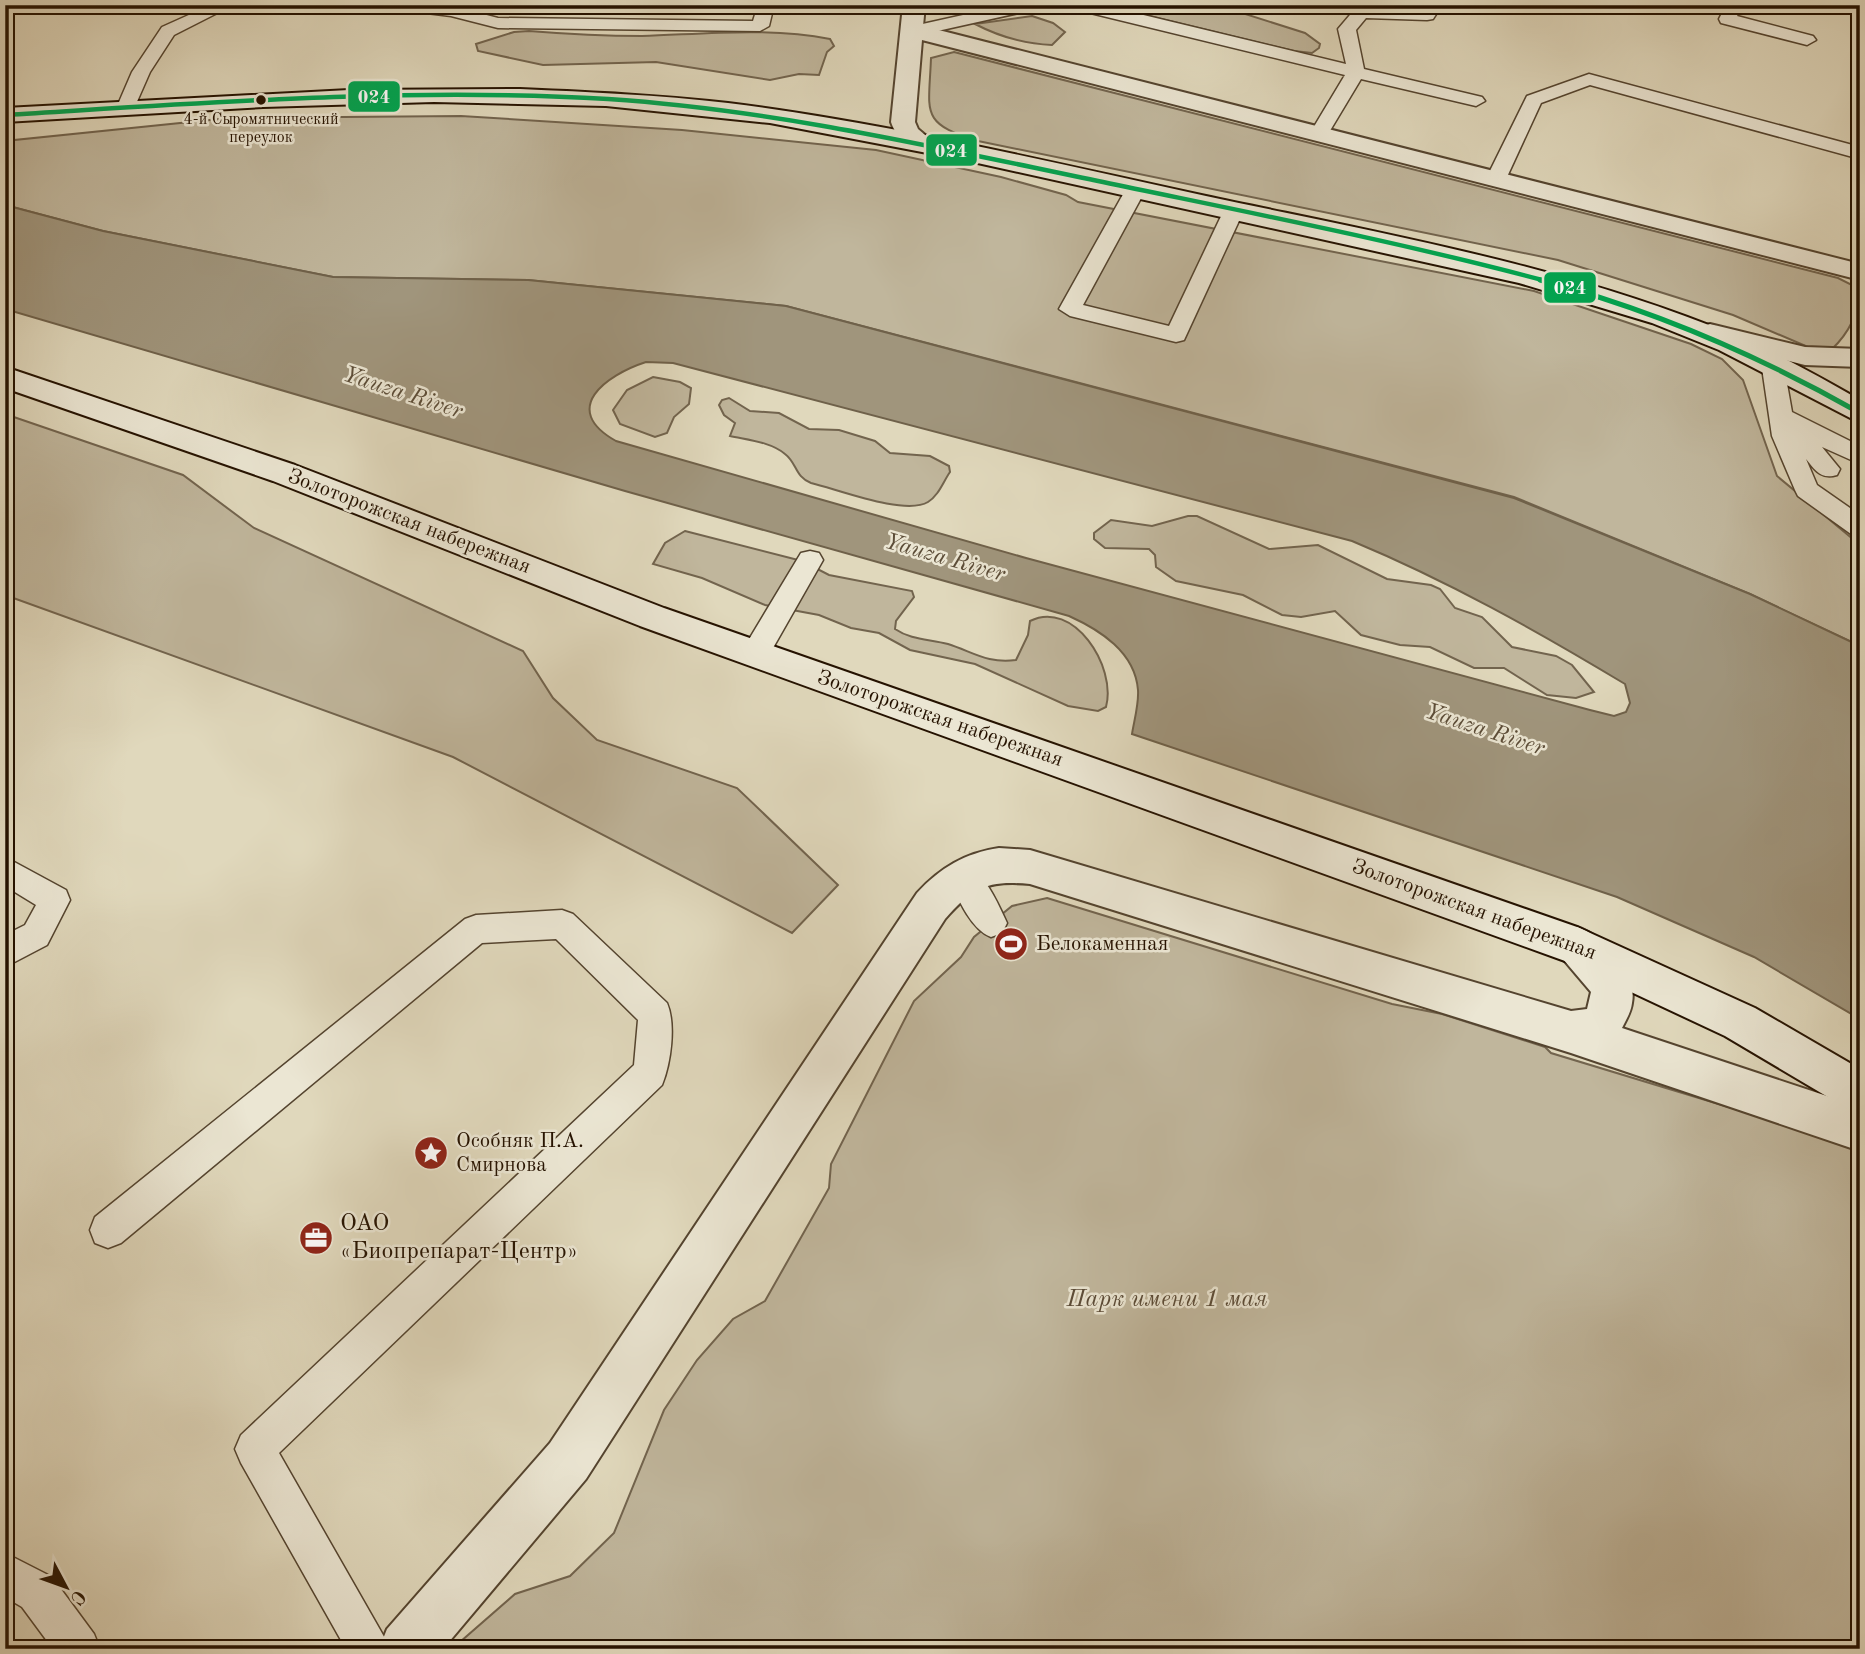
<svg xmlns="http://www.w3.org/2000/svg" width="1865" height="1654" viewBox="0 0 1865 1654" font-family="'Old Standard TT',serif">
<rect width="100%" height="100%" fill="#e0d8bc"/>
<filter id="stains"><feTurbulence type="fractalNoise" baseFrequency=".00286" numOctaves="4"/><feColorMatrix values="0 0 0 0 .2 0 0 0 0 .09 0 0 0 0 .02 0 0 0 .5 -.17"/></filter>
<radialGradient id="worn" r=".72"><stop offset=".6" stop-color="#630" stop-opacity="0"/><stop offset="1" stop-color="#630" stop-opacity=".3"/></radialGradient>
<path fill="#c0b69c" stroke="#72644e" stroke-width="2" d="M 1104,5 L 1217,5 L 1305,33 L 1320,44 L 1319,48 L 1312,53 L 1294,51 Z
M 1032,16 L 1053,23 L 1065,32 L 1052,45 C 1026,44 998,36 975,24 Z
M 529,31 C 566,34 605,36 642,36 C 705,34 767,27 830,39 L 834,46 L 827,52 L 819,75 L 799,74 L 770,80 L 656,62 L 543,65 L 478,51 L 476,44 L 514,32 Z
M 954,52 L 1838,278 L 1860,289 C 1860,312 1848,334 1832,349 L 1808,347 L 1733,315 L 1558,260 L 978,141 C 919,123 929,113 931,58 Z
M 461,116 L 682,130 L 876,150 L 1001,177 L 1066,195 L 1078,202 L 1534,291 L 1691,344 L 1722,359 L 1743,380 L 1777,476 L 1860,545 L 1860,646 L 1750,594 L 1514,497 L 786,306 L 528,280 L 333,277 L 103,231 L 5,205 L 5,141 L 229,118 Z
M 653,377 L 680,382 L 691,388 L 689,404 L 674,417 L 667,433 L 655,437 L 620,424 L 613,410 L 627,390 Z
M 729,398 L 750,411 L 779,413 L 809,429 L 839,430 L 875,441 L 890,453 L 930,456 L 949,466 L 950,472 C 943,482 939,495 928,502 C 905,516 837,489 811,483 C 795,477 797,463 785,454 C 771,442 748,440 730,436 L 735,423 L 724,415 L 719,405 L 722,400 Z
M 5,414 L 183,475 L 254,528 L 523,651 L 553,698 L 597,740 L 737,788 L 838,885 L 792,933 L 453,757 L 5,595 Z
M 1188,516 L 1197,516 L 1269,549 L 1318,545 L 1387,579 L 1431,585 L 1440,589 L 1455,608 L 1482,617 L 1512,647 L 1556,656 L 1572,665 L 1594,692 L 1576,698 L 1547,695 L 1504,668 L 1474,668 L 1430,647 L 1400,645 L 1361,635 L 1335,611 L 1301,617 L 1282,615 L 1243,595 L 1176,581 L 1156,567 L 1155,555 L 1149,549 L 1105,548 L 1094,539 L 1094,533 L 1111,520 L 1152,526 Z
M 685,531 L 802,561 L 829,575 L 912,591 L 914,597 L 896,621 L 895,629 C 911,640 929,639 948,644 C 973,652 988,664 1016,660 L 1028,635 L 1030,621 C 1073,599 1117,666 1106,707 L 1098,711 L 1068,706 L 975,664 L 910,650 L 879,633 L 851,628 L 819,615 L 765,605 L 702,578 L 653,564 L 665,543 Z
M 1047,898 L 1392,1004 L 1442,1014 L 1545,1047 L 1551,1053 L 1860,1147 L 1860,1649 L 460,1649 L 460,1642 L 515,1594 L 570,1576 L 614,1533 L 664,1410 L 697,1360 L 733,1319 L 765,1301 L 829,1188 L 831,1164 L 914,1001 L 961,957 L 974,937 L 1012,906 Z"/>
<path fill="#a0957c" stroke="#6f614a" stroke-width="2" fill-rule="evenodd" d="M 5,205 L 103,231 L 333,277 L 528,280 L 786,306 L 1514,498 L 1750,594 L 1860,646 L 1860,1019 L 1754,957 L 1617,897 L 1132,734 C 1134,721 1139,704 1138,690 C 1135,652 1100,630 1069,616 L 625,491 L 5,309 ZM 646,362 L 673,363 L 1352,541 C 1448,581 1537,631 1625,684 L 1630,703 L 1626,712 L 1614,716 L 1590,710 L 1026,558 L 616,441 C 559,409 606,375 646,362 Z"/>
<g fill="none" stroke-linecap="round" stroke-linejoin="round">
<g stroke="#54442f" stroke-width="3">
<path id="lane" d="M 211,5 L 233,5 L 174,35 L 150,72 L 132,113 L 118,113 L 116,109 L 132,72 L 162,27 Z
M 394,5 L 452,6 L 498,18 L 753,21 L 758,5 L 774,5 L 769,26 L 760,31 L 498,28 L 451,16 L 402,10 Z
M 1008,5 L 1040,5 L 1032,10 L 915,36 L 906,31 L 909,27 Z
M 1072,5 L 1102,5 L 1346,64 L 1338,29 L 1355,9 L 1422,10 L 1425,5 L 1442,5 L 1433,19 L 1427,20 L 1366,18 L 1356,30 L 1364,69 L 1482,97 L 1485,101 L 1476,106 L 1361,79 L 1325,139 L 1318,141 L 1309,135 L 1345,75 L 1074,9 Z
M 1726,5 L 1743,5 L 1737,16 L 1813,36 L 1816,40 L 1807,45 L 1721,23 L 1719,19 Z
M 1849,5 L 1860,5 L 1860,11 Z
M 1589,74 L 1860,147 L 1860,159 L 1590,85 L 1541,103 L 1506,179 L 1496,185 L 1489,183 L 1486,179 L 1527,96 Z
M 1136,183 L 1146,189 L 1083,305 L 1169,326 L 1224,210 L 1234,204 L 1244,210 L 1184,340 L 1176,342 L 1070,316 L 1059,309 L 1126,189 Z
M 1772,354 L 1780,356 L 1783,361 L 1792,412 L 1860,446 L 1860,464 L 1822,447 L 1840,469 L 1837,475 C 1821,480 1815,470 1806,459 L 1817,485 L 1860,515 L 1860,537 L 1851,534 L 1798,496 L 1795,490 L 1772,436 L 1761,361 L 1764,356 Z
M 810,551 L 819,553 L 823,560 L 765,662 L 755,665 L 745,662 L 741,654 L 745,646 L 801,553 Z
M 5,857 L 66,890 L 70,900 L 47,945 L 5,967 L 5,935 L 25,925 L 36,905 L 5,886 Z
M 963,862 C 983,870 998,903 1007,923 L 1002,933 L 991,937 C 970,929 957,896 948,876 L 952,866 Z
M 562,910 L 573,914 L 667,1003 C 676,1024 671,1063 662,1085 L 279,1453 L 391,1649 L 346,1649 L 241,1463 L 235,1449 L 241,1435 L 634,1065 L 638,1020 L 556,939 L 482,943 L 121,1243 L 108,1248 L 95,1243 L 90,1230 L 95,1217 L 465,919 L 476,915 Z
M 5,1553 L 52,1577 L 94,1634 L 100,1649 L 53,1649 L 22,1607 L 5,1597 Z"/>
</g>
<g stroke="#54442f" stroke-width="4">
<path id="street" d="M 903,5 L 925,5 L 923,26 L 1860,264 L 1860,280 L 922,40 L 915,122 L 918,129 L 937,145 L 934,150 C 914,155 897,140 891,122 Z
M 1710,324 L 1805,347 L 1860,349 L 1860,367 L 1805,365 L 1700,339 L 1696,333 L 1700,327 Z
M 999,848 L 1030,850 L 1571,1011 L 1587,1009 L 1591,992 L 1563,959 L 1557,946 L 1563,933 L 1577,927 C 1604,937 1638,971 1632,1003 C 1631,1012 1626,1020 1622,1028 L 1860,1107 L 1860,1151 L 1571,1053 L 1030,884 C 988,880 973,887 945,919 L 586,1479 L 443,1649 L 379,1649 L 387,1629 L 550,1443 L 917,893 C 940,868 965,853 999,848 Z"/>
</g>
<g stroke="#251200" stroke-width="4">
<path id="secondary" d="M 520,89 C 590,92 659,95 728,103 C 889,123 1048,162 1206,196 C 1384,234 1568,266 1736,336 C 1779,354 1820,377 1860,400 L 1860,423 L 1719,350 L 1652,323 L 1519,283 L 964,160 L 770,123 L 606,106 L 434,102 L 263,107 L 5,122 L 5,108 L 349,90 Z
M 5,367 L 295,465 L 664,608 L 1577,927 L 1755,1008 L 1860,1069 L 1860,1116 L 1725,1036 L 1565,961 L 640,626 L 273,481 L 5,388 Z"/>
</g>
<use href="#lane" fill="#ebe6d3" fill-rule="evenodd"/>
<use href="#street" fill="#ebe6d3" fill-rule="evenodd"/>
<use href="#secondary" fill="#ebe6d3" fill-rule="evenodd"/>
<g stroke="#ebe6d3" stroke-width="8">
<path id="bus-1-far1" d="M 5,115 C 205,103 407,87 608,99 C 776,110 938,148 1103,182 C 1251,213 1400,242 1546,281"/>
</g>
<g stroke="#ebe6d3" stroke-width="10">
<path id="bus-1" d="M 1540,280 C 1654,310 1758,355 1860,413"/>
</g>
<use href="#bus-1-far1" stroke="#00a651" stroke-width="4.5"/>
<use href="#bus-1" stroke="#00a651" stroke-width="5"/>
</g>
<defs>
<g id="stadium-disc" transform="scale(1.75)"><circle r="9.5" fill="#8f2418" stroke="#ebe6d3"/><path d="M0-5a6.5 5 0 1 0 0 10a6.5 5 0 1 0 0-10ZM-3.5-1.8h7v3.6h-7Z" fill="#fff"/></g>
<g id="sight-disc" transform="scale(1.75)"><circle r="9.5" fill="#8f2418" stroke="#ebe6d3"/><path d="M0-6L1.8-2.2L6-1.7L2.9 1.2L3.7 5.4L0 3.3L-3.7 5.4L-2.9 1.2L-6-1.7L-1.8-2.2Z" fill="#fff"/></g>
<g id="office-disc" transform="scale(1.75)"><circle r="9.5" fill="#8f2418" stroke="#ebe6d3"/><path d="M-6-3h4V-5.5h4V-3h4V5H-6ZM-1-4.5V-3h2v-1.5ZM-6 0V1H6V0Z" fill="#fff"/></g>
</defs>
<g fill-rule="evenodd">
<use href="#stadium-disc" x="1011" y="944"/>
<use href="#sight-disc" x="431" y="1153"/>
<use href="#office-disc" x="316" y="1238"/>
</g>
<circle fill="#251200" stroke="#ebe6d3" stroke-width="2.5" cx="261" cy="100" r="6"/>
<g text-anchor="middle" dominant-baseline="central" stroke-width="5" stroke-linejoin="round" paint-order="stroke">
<g font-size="16" fill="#251200" stroke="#ebe6d3">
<text x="261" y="120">4-й Сыромятнический<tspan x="261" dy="18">переулок</tspan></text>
</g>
<g font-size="21" fill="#251200" stroke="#ebe6d3">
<text transform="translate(409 522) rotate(21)">Золоторожская набережная</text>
<text transform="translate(940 719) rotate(19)">Золоторожская набережная</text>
<text transform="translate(1474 910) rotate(20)">Золоторожская набережная</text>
</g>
<g font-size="21" fill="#251200" stroke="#ebe6d3" text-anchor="start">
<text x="1036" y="944">Белокаменная</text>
<text x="456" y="1141">Особняк П.А.<tspan x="456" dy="24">Смирнова</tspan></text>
</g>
<g font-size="23" font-style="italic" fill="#5c4d38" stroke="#ebe6d3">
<text transform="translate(403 393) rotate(18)">Yauza River</text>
<text transform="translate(945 558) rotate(16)">Yauza River</text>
<text transform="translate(1485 730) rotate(18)">Yauza River</text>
</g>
<g font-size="24" fill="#251200" stroke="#ebe6d3" text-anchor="start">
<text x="340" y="1224">ОАО<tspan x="340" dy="28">«Биопрепарат-Центр»</tspan></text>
</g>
<g font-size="24" font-style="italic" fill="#5b4b37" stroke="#ebe6d3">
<text x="1167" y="1300">Парк имени 1 мая</text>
</g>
</g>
<g stroke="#ebe6d3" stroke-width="2.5">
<rect x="347" y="80" width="54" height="33" rx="7" fill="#00a651"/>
<rect x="925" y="133" width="53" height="34" rx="7" fill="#00a651"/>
<rect x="1543" y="271" width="54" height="33" rx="7" fill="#00a651"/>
</g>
<g font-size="19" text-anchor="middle" font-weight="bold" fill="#fff">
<text x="374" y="103">024</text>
<text x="951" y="157">024</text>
<text x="1570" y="294">024</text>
</g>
<rect width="1865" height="1654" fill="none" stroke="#e0d8bc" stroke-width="28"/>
<rect x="7" y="7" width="1851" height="1640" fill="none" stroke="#251200" stroke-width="3.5"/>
<rect x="14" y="14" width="1837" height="1626" fill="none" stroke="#251200" stroke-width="2"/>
<g transform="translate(66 1587) rotate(131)" stroke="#ebe6d3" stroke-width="5" paint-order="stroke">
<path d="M0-5L12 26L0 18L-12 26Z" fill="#251200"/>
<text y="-10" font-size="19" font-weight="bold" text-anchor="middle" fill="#251200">С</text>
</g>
<rect width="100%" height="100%" filter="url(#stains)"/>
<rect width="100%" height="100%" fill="url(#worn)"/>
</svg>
